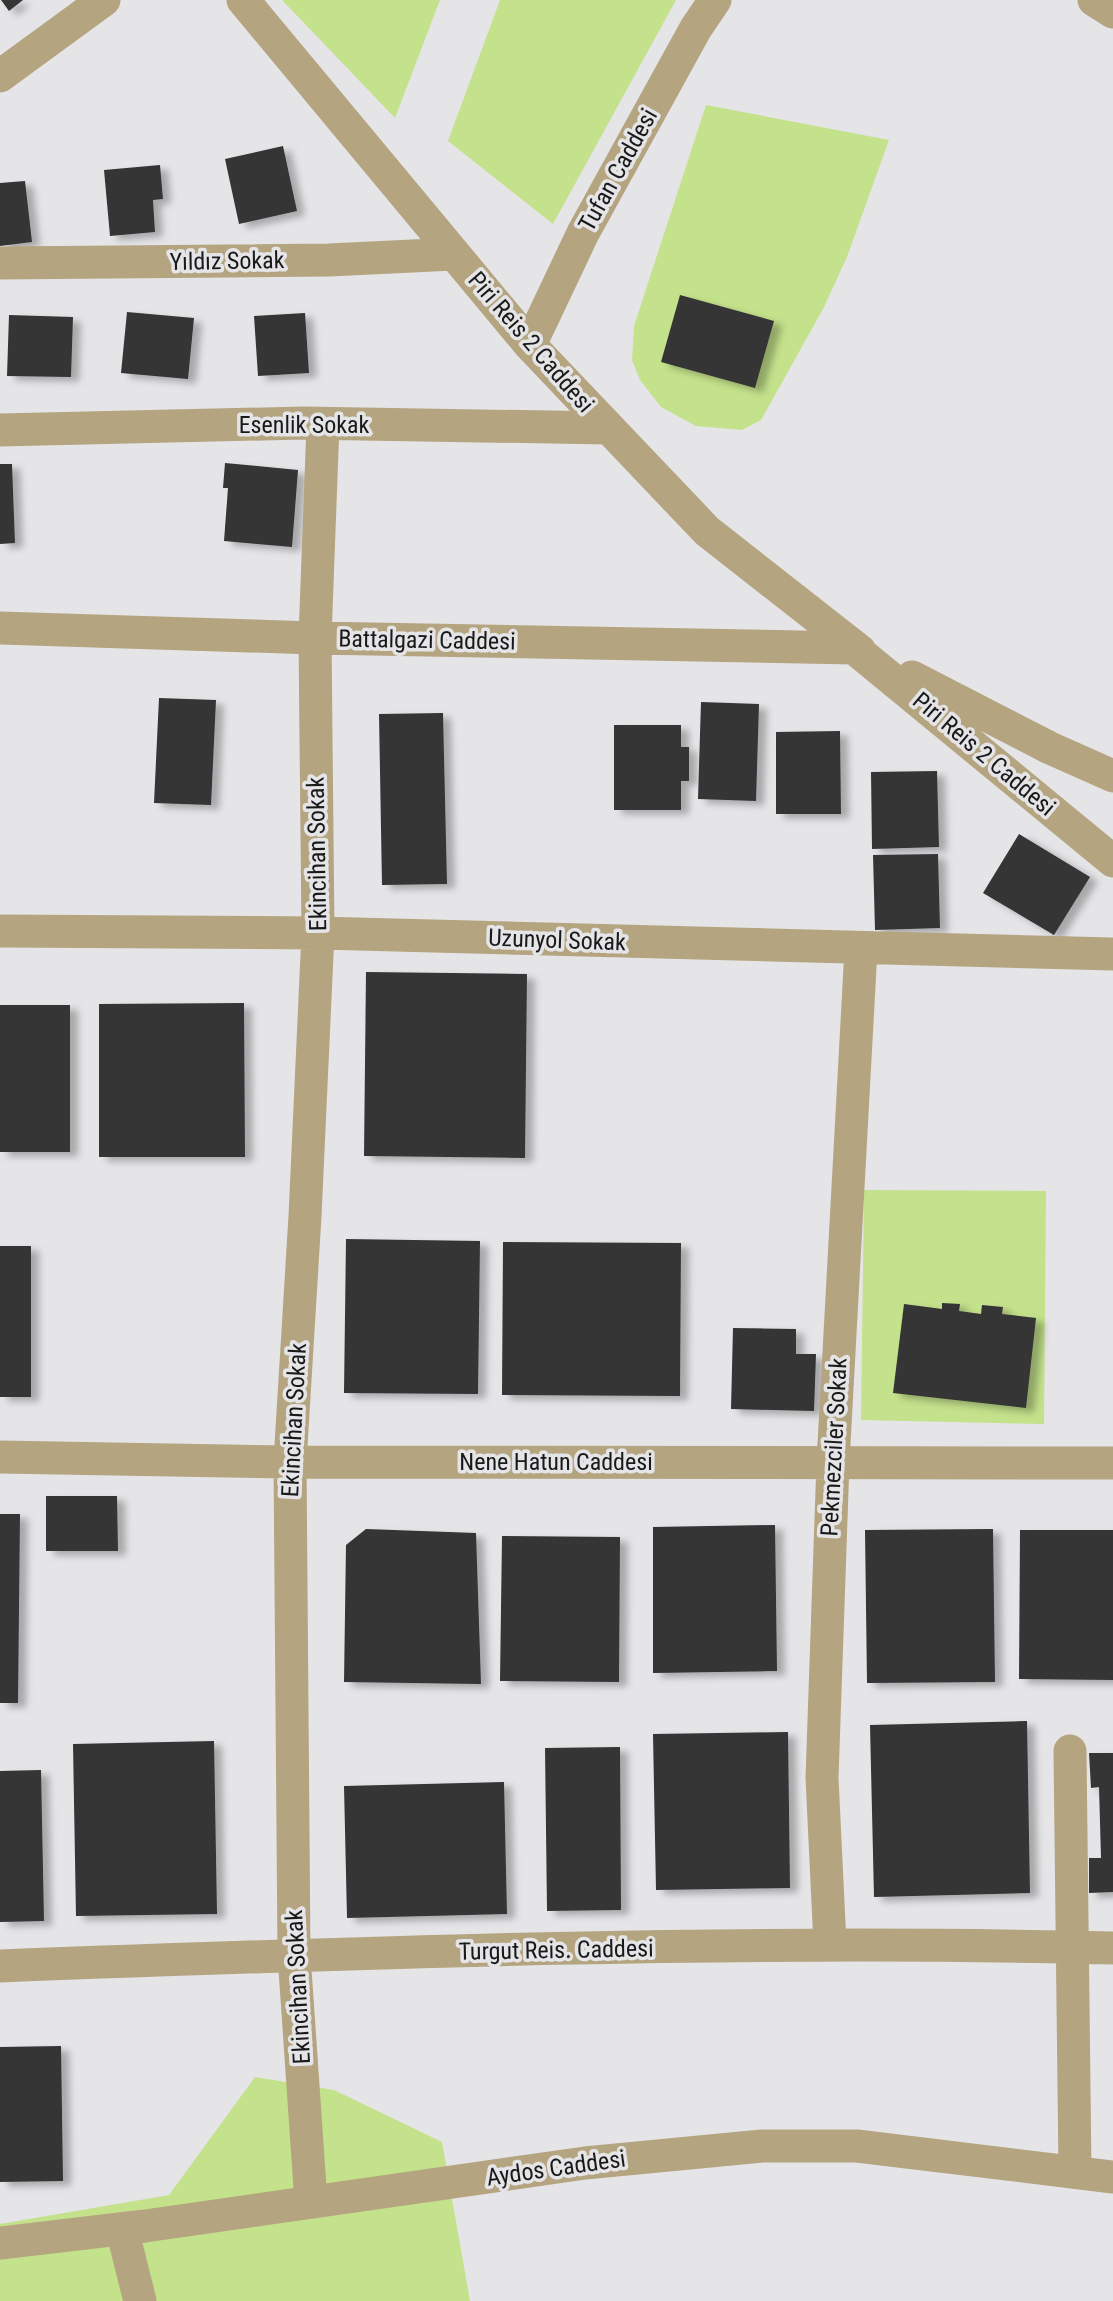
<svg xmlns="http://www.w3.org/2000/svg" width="1113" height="2301" viewBox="0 0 1113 2301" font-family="'Roboto Condensed',sans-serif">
<defs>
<filter id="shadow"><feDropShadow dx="8" dy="4.5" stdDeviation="3.5" flood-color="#0004"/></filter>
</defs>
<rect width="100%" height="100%" fill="#e5e5e8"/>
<path fill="#c4e18b" d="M 282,0 L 440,0 L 395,118 Z
M 500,0 L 676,0 L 553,224 L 448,141 Z
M 706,105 L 889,140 L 847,257 L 823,309 L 761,420 L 742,430 L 696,426 L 661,407 L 640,380 L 632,360 L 634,326 Z
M 864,1190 L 1046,1191 L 1044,1424 L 861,1420 Z
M 255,2077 L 334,2090 L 442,2142 L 470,2301 L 0,2301 L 0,2224 L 169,2195 Z"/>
<path fill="#343436" filter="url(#shadow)" d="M 1,0 L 23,0 L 9,11 Z
M 283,146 L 297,211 L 239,224 L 225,159 Z
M 160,165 L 163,199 L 153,200 L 155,232 L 110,236 L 104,170 Z
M 25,181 L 32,242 L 0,246 L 0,183 Z
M 680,295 L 774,321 L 755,388 L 661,362 Z
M 127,312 L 194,318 L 188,379 L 121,373 Z
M 305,313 L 309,373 L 258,376 L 254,316 Z
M 9,315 L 73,317 L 71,377 L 7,376 Z
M 225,463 L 298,470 L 292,547 L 224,541 L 228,488 L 223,488 Z
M 0,464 L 12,464 L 15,543 L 0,544 Z
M 159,698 L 216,700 L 211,805 L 154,803 Z
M 701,702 L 759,704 L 756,801 L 698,799 Z
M 443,713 L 447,884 L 382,885 L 379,714 Z
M 614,725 L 681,725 L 681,747 L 689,747 L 689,781 L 681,781 L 681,810 L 614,810 Z
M 840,731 L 841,814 L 776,814 L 776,732 Z
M 937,771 L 939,847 L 872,849 L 871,772 Z
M 1019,834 L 1090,877 L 1054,935 L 983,893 Z
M 938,854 L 940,928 L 875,930 L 873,855 Z
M 366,972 L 527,974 L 525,1158 L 364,1156 Z
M 244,1003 L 245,1157 L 99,1157 L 99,1004 Z
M 0,1005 L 70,1005 L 70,1152 L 0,1152 Z
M 346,1239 L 480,1241 L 478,1394 L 344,1393 Z
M 503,1242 L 681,1243 L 680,1396 L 502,1395 Z
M 0,1246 L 31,1246 L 31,1397 L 0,1397 Z
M 942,1303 L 960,1304 L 959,1311 L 981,1314 L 982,1305 L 1003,1307 L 1002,1314 L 1036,1318 L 1026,1408 L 893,1393 L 904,1304 L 942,1309 Z
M 733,1328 L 796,1329 L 796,1354 L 816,1354 L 814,1411 L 731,1409 Z
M 46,1496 L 117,1496 L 118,1551 L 46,1551 Z
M 0,1514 L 20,1514 L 18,1703 L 0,1703 Z
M 775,1525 L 777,1671 L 653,1673 L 653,1527 Z
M 366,1529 L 476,1533 L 481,1684 L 344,1682 L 346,1545 Z
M 993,1529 L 995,1682 L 867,1683 L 865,1530 Z
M 1020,1530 L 1113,1530 L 1113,1680 L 1019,1679 Z
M 502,1536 L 620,1537 L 619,1682 L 500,1681 Z
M 1027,1721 L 1030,1893 L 874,1897 L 870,1725 Z
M 788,1732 L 790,1888 L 656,1890 L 653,1734 Z
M 214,1741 L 217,1914 L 76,1916 L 73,1744 Z
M 620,1747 L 621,1910 L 547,1911 L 545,1748 Z
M 1089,1753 L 1113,1753 L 1113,1892 L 1089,1893 L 1089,1858 L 1101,1858 L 1099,1787 L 1091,1788 Z
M 41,1770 L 44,1921 L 0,1922 L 0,1771 Z
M 504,1782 L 507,1914 L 347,1918 L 344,1786 Z
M 61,2046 L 63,2181 L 0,2182 L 0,2047 Z"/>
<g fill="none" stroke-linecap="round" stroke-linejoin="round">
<path stroke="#b4a480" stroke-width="33" d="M 243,0 L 530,345 L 707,531 L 860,651
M 1094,0 L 1113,12
M 0,76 L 104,0
M 0,263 L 329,260 L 454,254
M 530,345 L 583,233 L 696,28 L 715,0
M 0,430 L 303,423 L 608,428
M 0,628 L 315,638 L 854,648 L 1113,861
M 912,677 L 1050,748 L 1113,776
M 0,931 L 318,933 L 1113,954
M 0,1457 L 290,1462 L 1113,1463
M 1070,1751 L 1075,2172
M 830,1944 L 822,1778 L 833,1462 L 861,949
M 0,1966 C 371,1952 742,1939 1113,1948
M 311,2202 L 294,1955 L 290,1462 L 305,1216 L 318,933 L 315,638 L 323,424
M 122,2229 L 140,2301
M 0,2243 L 145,2226 L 585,2163 L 762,2146 L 857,2146 L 1113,2177"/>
</g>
<g text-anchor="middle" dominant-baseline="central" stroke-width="7" stroke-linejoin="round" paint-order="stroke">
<g font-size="24" fill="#19191a" stroke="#e5e5e8">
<text transform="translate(618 170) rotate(-61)">Tufan Caddesi</text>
<text transform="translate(227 261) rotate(-1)">Yıldız Sokak</text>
<text transform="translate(531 342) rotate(49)">Piri Reis 2 Caddesi</text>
<text x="304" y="425">Esenlik Sokak</text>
<text transform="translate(427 640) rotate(1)">Battalgazi Caddesi</text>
<text transform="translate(984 754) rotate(40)">Piri Reis 2 Caddesi</text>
<text transform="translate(317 854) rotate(-91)">Ekincihan Sokak</text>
<text transform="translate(557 940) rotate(2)">Uzunyol Sokak</text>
<text transform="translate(294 1420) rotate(-87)">Ekincihan Sokak</text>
<text transform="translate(834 1447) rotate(-87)">Pekmezciler Sokak</text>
<text x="556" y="1462">Nene Hatun Caddesi</text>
<text transform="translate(556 1950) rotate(-1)">Turgut Reis. Caddesi</text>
<text transform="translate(298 1987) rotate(-93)">Ekincihan Sokak</text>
<text transform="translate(556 2168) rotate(-8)">Aydos Caddesi</text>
</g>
</g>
</svg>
